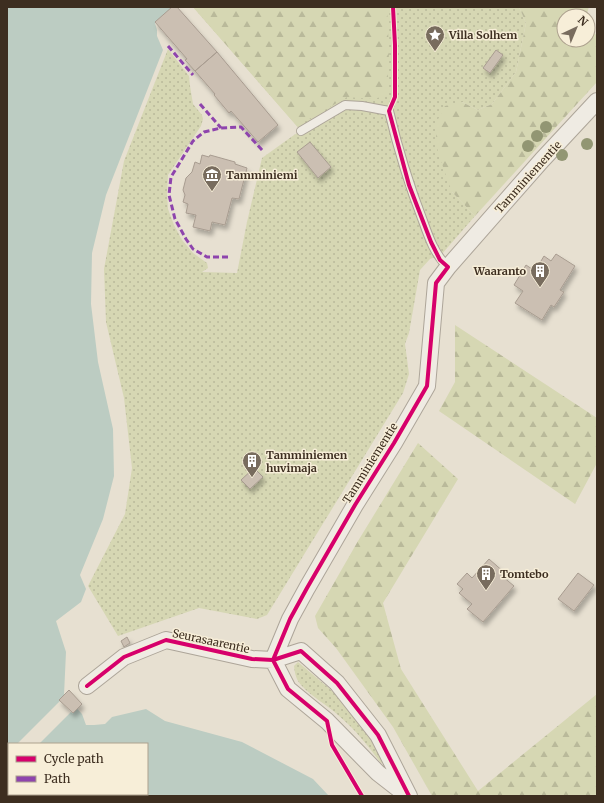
<svg xmlns="http://www.w3.org/2000/svg" width="604" height="803" viewBox="0 0 604 803" font-family="Merriweather,serif">
  <defs>
    <pattern id="grass-dots" width="8" height="8" patternUnits="userSpaceOnUse"><rect width="8" height="8" fill="#d6d7b3"/><path d="M2 2h.1M6 6h.1" fill="none" stroke="#b9b99a" stroke-width="1.8" stroke-linecap="round"/></pattern>
    <pattern id="forest-firs" width="22" height="20" patternUnits="userSpaceOnUse"><rect width="22" height="20" fill="#d6d7b3"/><path d="M5 1l3.5 6h-7zM16 11l3.5 6h-7z" fill="#b9b99a"/></pattern>
    <filter id="shadow"><feDropShadow dx="2.5" dy="4.5" stdDeviation="2" flood-color="#0004"/></filter>
  </defs>
  <rect width="100%" height="100%" fill="#e7e0d1"/>
  <path fill="url(#grass-dots)" d="M193 7H519L526 23 516 72 492 104 478 110 462 102 452 192 475 216 441 255 430 259 420 270 409 333 405 344 409 374 403 393 267 615 257 619 199 608 118 636 88 586 125 514 132 468 124 398 106 322 104 269 124 161 168 49 189 76 190 86 193 104 202 115 203 119 201 126 168 175 167 194 168 209 174 225 182 240 193 253 207 263 208 268 202 272 237 273 247 222 262 158 294 135 301 131Z
    M298 662 331 690 354 713 386 760 381 763C368 746 355 729 338 715 327 705 312 697 302 686 296 680 295 674 294 666Z"/>
  <path fill="url(#forest-firs)" d="M193 7H387L389 52 387 96 372 99 347 97 297 126Z
    M519 7H589L586 16H564V40H588V26L597 36V82L475 216 452 192 438 153 435 125 445 106 462 102 478 110 492 104 516 72 526 23Z
    M455 325 597 418V463L575 504 439 411 455 382Z
    M418 443 458 479 383 603 401 669 478 791 597 694V796H432L393 727 336 648 318 628 315 616 358 541Z"/>
  <path fill="#bcccc2" d="M7 7H173L155 23 157 30V36L163 50 106 195 92 253 91 304 98 362 113 429 114 476 103 519 80 575 86 589 81 602 56 621 66 652 64 695 82 714 86 725H94L105 724 112 717 146 709 165 721 242 742 313 779 329 796H24L22 794H147V744H9V785L7 778Z"/>
  <path fill="#e7e0d1" d="M66 693 78 708 73 713 71 712 39 744H17L60 701 59 700Z"/>
  <path fill="#cbbfb2" stroke="#a89c90" filter="url(#shadow)" d="M172 7H177L217 52 195 71 185 60 187 59 155 22Z
    M496 50 503 55 490 73 483 68Z
    M217 52 278 125 258 142 231 111 229 113 214 95 215 94 195 71Z
    M310 142 331 167 318 178 297 152Z
    M202 155 209 157 210 155 235 162V164L247 168 239 199 232 198 225 225 212 222 210 231 193 227 196 215 186 213 188 204 183 202 185 195 183 190 186 178 192 172 195 162 200 164Z
    M556 254 575 266 560 290 564 292 554 307 551 305 542 320 515 303 523 291 514 285 526 265 535 271 544 256 551 261Z
    M254 468 263 477 250 489 241 480Z
    M489 559 505 573 502 576 514 586 483 622 467 609 472 604 459 593 463 589 457 584 467 573 472 578Z
    M578 573 594 585 574 611 558 599Z
    M127 637 130 643 124 647 121 641Z
    M69 690 82 704 73 713 59 700Z"/>
  <g fill="none" stroke-linecap="round" stroke-linejoin="round">
    <g stroke="#ada599" stroke-width="10">
      <path id="lane" d="M301 131 345 105 362 106 389 111C398 149 409 185 423 221 429 238 435 255 448 267"/>
    </g>
    <g stroke="#ada599" stroke-width="18">
      <path id="street" d="M273 660 290 619 307 588 355 505 394 443 427 386 436 283 448 267 542 160 597 101
        M273 660 288 689 327 721 378 773 405 794
        M87 686 124 657 166 640 252 659 273 660 301 651 337 683 378 735 409 796"/>
    </g>
    <use href="#lane" stroke="#efebe3" stroke-width="8"/>
    <use href="#street" stroke="#efebe3" stroke-width="16"/>
    <path stroke="#8e44ad" stroke-width="3" stroke-dasharray="6 3" stroke-linecap="butt" d="M168 46 193 75
      M200 104 221 128
      M228 257H207L193 249 186 239 175 219 169 195 171 177 193 141 204 132 221 128 241 127 263 151"/>
    <g stroke="#f7eed8" stroke-width="6">
      <path id="cycleway" d="M273 660 290 619 307 588 355 505 394 443 427 386 436 283 448 267 440 260 431 242 409 185 389 111 395 97V45L393 7
        M273 660 288 689 327 721 332 745 362 796
        M87 686 124 657 166 640 252 659 273 660 301 651 337 683 378 735 409 796"/>
    </g>
    <use href="#cycleway" stroke="#d6006c" stroke-width="4"/>
  </g>
  <g fill="#929673">
    <circle cx="546" cy="127" r="6"/>
    <circle cx="537" cy="136" r="6"/>
    <circle cx="587" cy="144" r="6"/>
    <circle cx="528" cy="146" r="6"/>
    <circle cx="562" cy="155" r="6"/>
  </g>
  <defs>
    <g id="sight-pin" transform="scale(1)"><path d="M0 17L-7.5 6A9.5 9.5 0 1 1 7.5 6Z" fill="#786c5e" stroke="#f7eed8"/><path d="M0-6L1.8-2.2L6-1.7L2.9 1.2L3.7 5.4L0 3.3L-3.7 5.4L-2.9 1.2L-6-1.7L-1.8-2.2Z" fill="#fff"/></g>
    <g id="museum-pin" transform="scale(1)"><path d="M0 17L-7.5 6A9.5 9.5 0 1 1 7.5 6Z" fill="#786c5e" stroke="#f7eed8"/><path d="M0-6L6-3V-2H-6V-3ZM-5-1h2V3h-2ZM-1-1h2V3h-2ZM3-1h2V3H3ZM-6 4H6V6H-6Z" fill="#fff"/></g>
    <g id="building-pin" transform="scale(1)"><path d="M0 17L-7.5 6A9.5 9.5 0 1 1 7.5 6Z" fill="#786c5e" stroke="#f7eed8"/><path d="M-4-6H4V6H1V3H-1V6H-4ZM-2.5-4.3h1.7v1.8h-1.7ZM.8-4.3h1.7v1.8H.8ZM-2.5-1h1.7V.8h-1.7ZM.8-1h1.7V.8H.8Z" fill="#fff"/></g>
  </defs>
  <g fill-rule="evenodd">
    <use href="#sight-pin" x="435" y="35"/>
    <use href="#museum-pin" x="212" y="175"/>
    <use href="#building-pin" x="540" y="271"/>
    <use href="#building-pin" x="252" y="461"/>
    <use href="#building-pin" x="486" y="574"/>
  </g>
  <g text-anchor="middle" dominant-baseline="central" stroke-width="3" stroke-linejoin="round" paint-order="stroke">
    <g font-size="11" font-weight="bold" fill="#3d2e20" stroke="#f7eed8" text-anchor="start">
      <text x="449" y="35">Villa Solhem</text>
      <text x="226" y="175">Tamminiemi</text>
      <text x="526" y="271" text-anchor="end">Waaranto</text>
      <text x="266" y="455">Tamminiemen<tspan x="266" dy="13">huvimaja</tspan></text>
      <text x="500" y="574">Tomtebo</text>
    </g>
    <g font-size="11" fill="#3d2e20" stroke="#f7eed8">
      <text transform="translate(528 177) rotate(-48)">Tamminiementie</text>
      <text transform="translate(370 463) rotate(-58)">Tamminiementie</text>
      <text transform="translate(211 641) rotate(12)">Seurasaarentie</text>
    </g>
  </g>
  <rect width="604" height="803" fill="none" stroke="#3d2e20" stroke-width="16"/>
  <rect x="8" y="743" width="140" height="52" fill="#f7eed8" stroke="#ada18e"/>
  <rect x="16" y="756" width="20" height="6" fill="#d6006c" stroke="#ada18e"/>
  <text x="44" y="763" font-size="12" fill="#3d2e20">Cycle path</text>
  <rect x="16" y="776" width="20" height="6" fill="#8e44ad" stroke="#ada18e"/>
  <text x="44" y="783" font-size="12" fill="#3d2e20">Path</text>
  <g transform="translate(576 28) rotate(44)"><circle r="19" fill="#f7eed8" stroke="#ada18e"/>
  <path d="M0-3L7 15L0 10L-7 15Z" fill="#786c5e"/>
  <text y="-6" font-size="11" font-weight="bold" text-anchor="middle" fill="#3d2e20">N</text>
  </g>
</svg>
